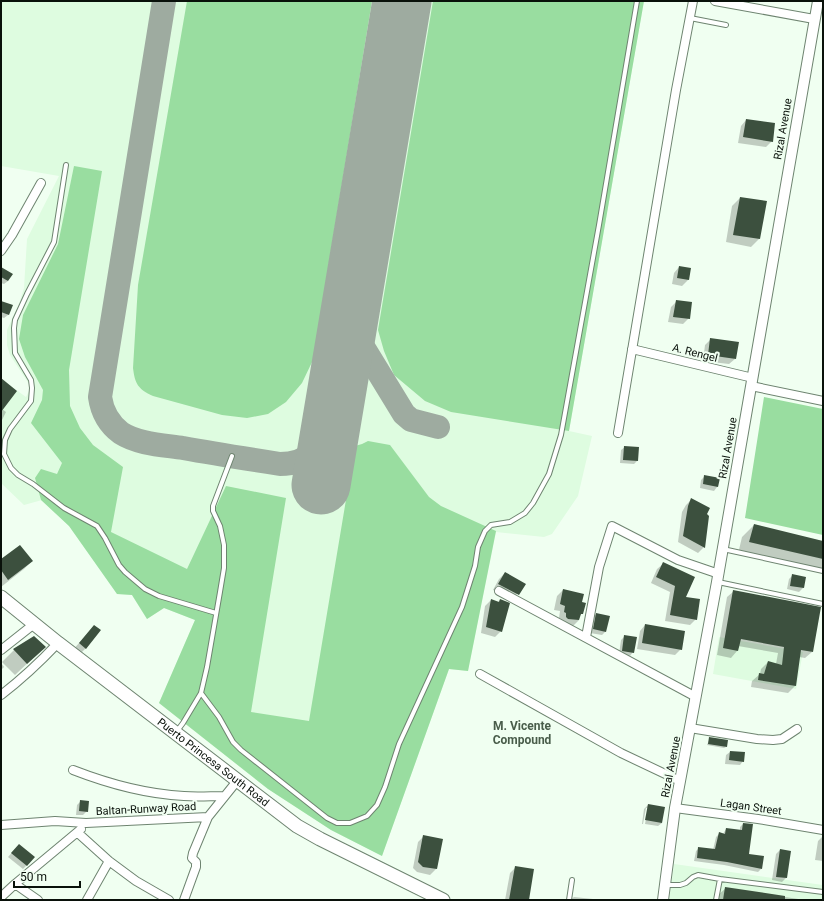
<svg xmlns="http://www.w3.org/2000/svg" width="824" height="901" viewBox="0 0 824 901" font-family="Roboto,sans-serif">
  <rect width="100%" height="100%" fill="#f0fff1"/>
  <path fill="#defce0" d="M1 1H644L569 431 592 436 578 496 552 534 544 537 496 532 468 671 449 669 382 856 331 830 268 789 159 703 195 620 164 608 147 619 132 595 117 594 69 526 42 500 24 505 1 483V379L26 397 30 389 29 384 10 355 7 345V330L19 304 24 288 27 239 59 176 1 166Z
    M719 637 803 652 796 689 713 674Z
    M674 864 823 885V900H669Z"/>
  <path fill="#99dda0" d="M187 1H372L313 360 302 383 286 402 268 414 247 418 222 415 153 396C138 389 135 384 133 368L138 285Z
    M433 1H644L569 431 451 412 425 401 394 375 384 351 378 330Z
    M74 166 102 171 69 370 70 406 80 428 93 445 123 467 111 532 187 569 226 486 286 498 251 712 309 721 355 446 362 444 368 441 390 445 429 497 441 506 496 531 468 671 449 669 382 856 331 830 268 789 159 703 195 620 164 608 147 619 132 595 117 594 69 526 41 500 35 478 41 469 57 474 62 463 31 423 42 400 43 390 25 357 19 339 23 315 58 244Z
    M764 397 823 409V535L745 518Z"/>
  <path fill="#0003" d="M746 120 772 141 766 147 738 143 741 126Z
    M740 198 765 202 759 239 751 247 726 242 732 206Z
    M679 267 690 269 688 280 682 286 672 284 674 273Z
    M1 269 8 281 4 284 1 283Z
    M677 301 689 318 683 324 668 322 671 307Z
    M1 302 8 315 4 318 1 317Z
    M711 339 735 359 729 364 703 361 705 345Z
    M1 380 2 409 6 412 1 422Z
    M625 447 637 461 634 464 620 463 621 450Z
    M705 476 719 479 717 487 714 491 700 488 701 480Z
    M692 499 705 515 704 547 698 553 678 542 682 512 686 505Z
    M754 525 823 542V573L738 554 742 537Z
    M1 561H32L24 569 1 587Z
    M663 564 685 598 696 619 690 625 665 621 670 592 651 583 657 569Z
    M505 573 525 584 512 600 493 590 499 579Z
    M793 575 805 578 803 588 799 592 787 589 789 579Z
    M563 590 581 603 582 613 579 616V620L573 626 562 624 560 623 561 619 559 618 560 611 554 610 557 596Z
    M734 591 812 652 805 658 799 657 795 686 788 693 751 687 752 681 760 674 761 669 768 662 776 664 778 653 738 646 737 651 731 658 717 655 727 597Z
    M491 600 498 602 500 600 501 631 495 637 481 633 485 606Z
    M596 614 605 632 602 635 590 633 593 618Z
    M645 625 681 649 675 655 637 649 640 631Z
    M94 626 86 648 78 656 72 651Z
    M625 636 633 652 630 656 619 654 621 640Z
    M34 637 32 659 15 675 2 662 14 650Z
    M1 663 4 667 1 670Z
    M710 738 726 747 724 748 707 745Z
    M730 752 743 761 740 765 725 764 726 755Z
    M81 801 87 811 83 815H76L77 805Z
    M648 805 662 823 658 826 645 824 648 808H646L643 824H642L644 809Z
    M743 824 747 854 761 869 758 872 724 865 694 861 696 851 699 848 713 850 716 837 719 834H723L726 829 740 831V827Z
    M424 836 442 840 436 869 430 875 417 872 413 868 418 842Z
    M823 836V861L815 860 818 841Z
    M15 849 27 865 23 869 8 857Z
    M780 850 786 878 782 882 772 880 776 854Z
    M516 867 528 900H505L510 873Z
    M726 888 805 900H718V895Z
    M574 897 593 899V900H570Z"/>
  <g fill="none" stroke-linecap="round" stroke-linejoin="round">
    <path stroke="#9eaba0" stroke-width="24" d="M164 1 100 397C102 411 109 424 121 433 138 444 163 445 183 448 216 454 248 459 280 464 311 464 320 447 332 422
      M350 313 355 331 360 342 404 414 411 420 438 427"/>
    <path stroke="#9eaba0" stroke-width="59" d="M321 485 402 1"/>
  </g>
  <path fill="#3c503e" d="M746 119 775 123 773 142 743 137Z
    M740 197 767 201 760 239 733 235Z
    M679 266 691 268 689 280 677 278Z
    M1 267 13 274 8 281 1 277Z
    M676 300 692 302 690 319 673 317Z
    M1 301 13 305 9 315 1 312Z
    M710 338 739 342 736 359 708 355Z
    M1 378 17 391 1 412Z
    M624 446 639 447 638 461 623 460Z
    M704 475 720 478 718 487 703 484Z
    M691 498 710 508 707 514 709 516 705 548 683 536 688 506Z
    M754 524 823 541V559L749 542Z
    M20 545 33 561 8 580 1 570V559Z
    M663 562 695 577 686 597 700 599 697 620 670 615 675 586 656 577Z
    M505 572 526 584 519 595 498 584Z
    M792 574 806 577 804 588 790 586Z
    M563 589 584 594 582 602 586 603 583 614H581L579 620 568 619 566 617V613L564 612 565 606 560 604Z
    M733 590 821 607 813 652 801 650 796 686 758 680 759 673 764 674 768 661 782 665 784 647 741 639 738 651 723 648Z
    M491 599 499 602 500 599 510 603 502 632 486 627Z
    M596 613 610 616 606 632 593 629Z
    M645 624 685 631 682 650 642 643Z
    M94 625 101 630 86 649 79 643Z
    M624 635 637 637 634 653 622 651Z
    M34 636 46 647 27 664 13 649Z
    M709 737 728 740 727 747 708 744Z
    M730 751 745 752 744 762 729 760Z
    M80 800 89 801 88 812 79 811Z
    M648 804 665 807 662 823 645 820Z
    M743 823 753 824 749 854 764 856 762 869 727 862 697 858 698 847 715 849 719 832 725 834 726 828 742 830Z
    M423 835 443 839 437 869 423 867 418 862Z
    M19 844 35 857 27 866 11 853Z
    M780 849 791 851 787 878 776 877Z
    M515 866 534 869 529 900H509Z
    M725 887 785 896V900H723Z"/>
  <g fill="none" stroke-linecap="round" stroke-linejoin="round">
    <g stroke="#6e8470" stroke-width="6">
      <path id="service" d="M690 18 726 25
        M66 165 54 242 27 294 15 320 14 328 15 353 31 380 32 388 31 401 10 429 5 440 4 454 11 468 18 475 33 484 64 508 97 526 105 538 119 565 125 572 145 589 159 596 216 613
        M723 549 823 571
        M718 582 823 604
        M201 693 219 717 233 742 241 750 327 818 337 823H350L367 816 377 805 385 787 399 744 462 607 475 566 478 547 485 531 491 525 510 522 525 513 533 503 549 474 561 435 599 225 637 1
        M177 731 183 723 201 693 207 667 220 592 224 568V545L220 526 213 511V506L232 456
        M666 885H680L686 883 693 877 698 875 720 879 823 892
        M569 900 572 880
        M716 900 720 879"/>
    </g>
    <g stroke="#6e8470" stroke-width="10">
      <path id="minor" d="M715 1 814 19
        M1 251 12 235 41 183
        M632 349 753 378
        M751 386 823 401
        M618 433 676 90 693 1
        M499 591 696 697
        M586 637 599 567 612 526 678 560 719 574
        M1 650 34 624
        M480 674 621 753 680 781
        M1 695C22 679 40 662 58 643
        M690 728 757 739 773 740 782 739 797 729
        M73 770C109 784 146 794 184 796 197 797 211 796 224 796
        M675 808 758 819 823 830
        M1 825 55 821 86 823 208 817 237 781
        M78 833 109 861 136 881 169 900
        M15 884 38 900
        M1 897 15 884 81 829
        M87 900 109 861
        M184 900 196 867V862L192 858 193 853 208 817"/>
    </g>
    <g stroke="#6e8470" stroke-width="12">
      <path id="tertiary" d="M663 900 675 808 717 582 818 1"/>
    </g>
    <g stroke="#6e8470" stroke-width="15">
      <g id="primary">
        <path id="s1" d="M1 597 58 643 297 826 320 839 443 900"/>
      </g>
    </g>
    <use href="#service" stroke="#fff" stroke-width="4"/>
    <use href="#minor" stroke="#fff" stroke-width="8"/>
    <use href="#tertiary" stroke="#fff" stroke-width="10"/>
    <use href="#primary" stroke="#fff" stroke-width="13"/>
  </g>
  <g text-anchor="middle" dominant-baseline="central" stroke-width="4" stroke-linejoin="round" paint-order="stroke">
    <g font-size="11" fill="#09110a" stroke="#f0fff1">
      <text transform="translate(783 129) rotate(-80)">Rizal Avenue</text>
      <text transform="translate(695 353) rotate(14)">A. Rengel</text>
      <text transform="translate(728 448) rotate(-80)">Rizal Avenue</text>
      <text stroke="none"><textPath href="#s1" startOffset="269">Puerto Princesa South Road</textPath></text>
      <text transform="translate(671 767) rotate(-79)">Rizal Avenue</text>
      <text transform="translate(751 807) rotate(8)">Lagan Street</text>
      <text transform="translate(146 809) rotate(-3)">Baltan-Runway Road</text>
    </g>
    <g font-size="12" font-weight="bold" fill="#495d4a" stroke="#f0fff1">
      <text x="522" y="726">M. Vicente<tspan x="522" dy="14">Compound</tspan></text>
    </g>
  </g>
  <rect width="824" height="901" fill="none" stroke="#09110a" stroke-width="4"/>
  <path d="M14 881v6h66v-6" fill="none" stroke="#09110a" stroke-width="2"/>
  <text x="20" y="881" font-size="12" fill="#09110a" stroke="#f0fff1" stroke-width="3" paint-order="stroke">50 m</text>
</svg>
